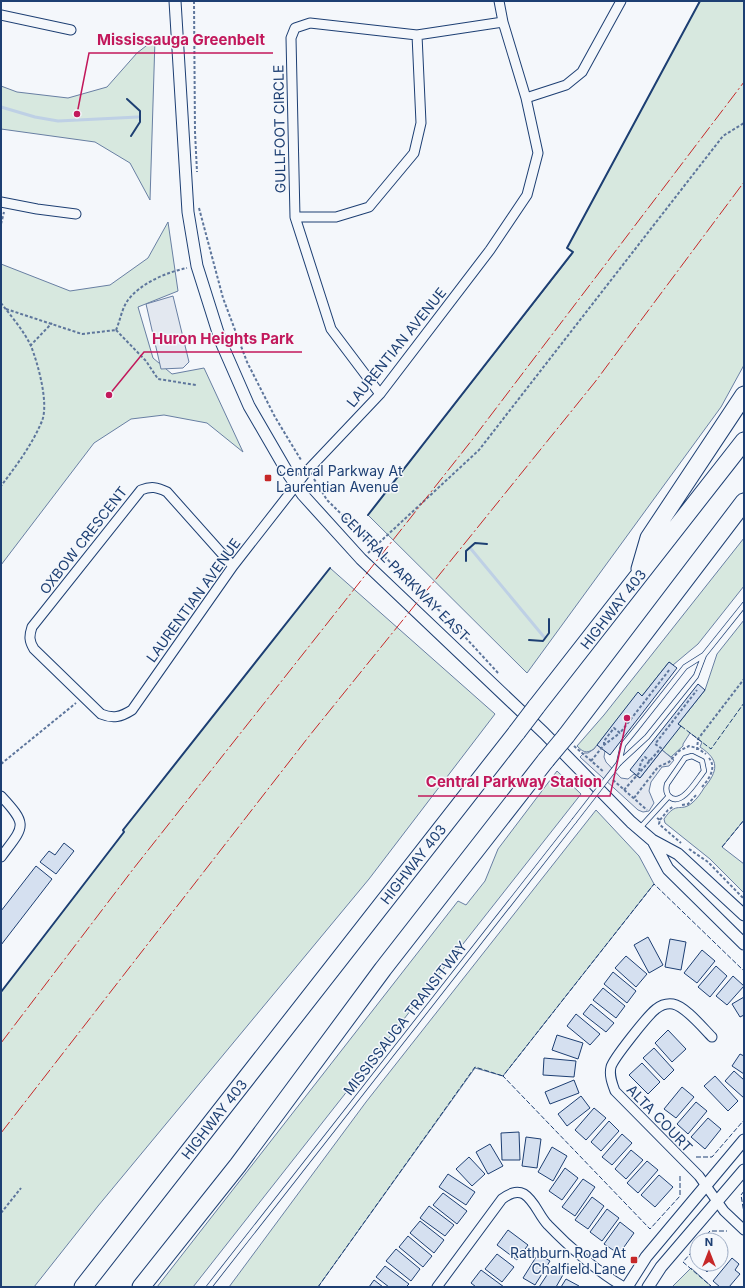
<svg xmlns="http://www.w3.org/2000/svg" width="745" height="1288" viewBox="0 0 745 1288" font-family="Inter,sans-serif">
  <rect width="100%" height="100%" fill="#f4f7fb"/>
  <path fill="#d7e8df" stroke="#687fa3" d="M700 1H744V365L721 407 527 673 368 515 573 253 567 248Z
    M155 39 150 200 130 163 95 142 1 129V86L17 92 68 98 107 87 137 53Z
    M168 222 178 291 138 307 153 358 172 374 204 368 243 452 207 423 164 415 131 419 94 443 1 565V264L70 291 110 285 148 258Z
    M744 538V586L698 644 673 665 669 662 642 696 638 693 594 749C586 754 583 752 577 746L604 715Z
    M330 568 495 714 369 879 98 1206 34 1287H1V992L124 832 123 830Z
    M744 620V820L722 847 744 864V893L710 859 665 823 664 819C677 800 680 813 692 803 697 799 701 793 704 788 718 771 720 760 700 747L702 742 690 733 683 744V746L671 757 662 750 680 726 678 724 705 690 717 654Z
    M557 771 581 794 193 1287H157L458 901 466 905 485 881 498 849Z
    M596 810 639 856 654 884 503 1076 475 1068 318 1287H229L366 1102Z
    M691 1268 712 1287H672Z"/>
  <path fill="#e3e8f0" stroke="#687fa3" d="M173 296 189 362 183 368 161 369 146 304Z
    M597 745 605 751 604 757 606 762 621 778 628 779 634 774 640 778 662 750 674 760 669 766 662 767 651 782 649 791 654 803 649 811 643 812 638 810 580 757 584 753H588L594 749Z"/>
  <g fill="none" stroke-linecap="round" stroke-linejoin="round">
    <path stroke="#bed0e5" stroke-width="3" d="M1 107 35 117 58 121 138 117
      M471 549 544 637"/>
  </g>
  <path fill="#d5e0f0" stroke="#1d3f73" d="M669 662 677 668 610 755 597 745 638 692 642 696Z
    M698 684 705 690 678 724 681 726 640 778 630 770Z
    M64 843 74 851 56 874 40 862 49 851 55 855Z
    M36 866 52 879 1 945V911Z
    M648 937 663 965 649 973 634 945Z
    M670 939 686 942 681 970 665 967Z
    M702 950 715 961 697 983 684 973Z
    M626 956 647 974 636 987 615 968Z
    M716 966 727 976 710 997 698 987Z
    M613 972 636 991 627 1003 604 984Z
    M733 976 744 986 727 1005 716 996Z
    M603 988 625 1006 616 1018 593 1000Z
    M744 997V1015L740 1017 732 1004Z
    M591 1004 614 1023 606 1032 583 1014Z
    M576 1014 600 1034 590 1045 567 1026Z
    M668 1030 686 1049 672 1062 655 1043Z
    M557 1035 583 1043 578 1059 552 1050Z
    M654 1048 674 1070 664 1080 643 1058Z
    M740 1054 744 1056V1074L732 1066Z
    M544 1058 576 1061 574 1077 543 1075Z
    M642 1063 660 1082 648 1094 629 1075Z
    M734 1071 744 1080V1098L725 1081Z
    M715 1076 738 1101 728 1111 704 1086Z
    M574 1080 579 1093 550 1104 545 1092Z
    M682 1087 694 1097 676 1118 664 1109Z
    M581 1096 590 1108 567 1126 558 1114Z
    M696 1102 707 1111 688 1134 677 1124Z
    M594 1108 606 1118 586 1140 575 1130Z
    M708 1118 721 1129 705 1149 691 1137Z
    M609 1121 619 1131 601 1151 591 1142Z
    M519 1132 520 1160H502L501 1133Z
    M622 1134 632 1143 612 1165 602 1157Z
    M526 1137 541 1139 537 1168 522 1166Z
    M490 1144 503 1166 488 1174 476 1152Z
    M552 1147 567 1156 553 1181 538 1172Z
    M631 1150 643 1160 626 1179 615 1169Z
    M469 1157 485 1174 472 1186 456 1169Z
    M647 1161 658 1170 638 1193 627 1183Z
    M565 1168 578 1178 562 1200 549 1191Z
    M448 1174 475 1192 466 1205 439 1187Z
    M659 1175 673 1187 655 1207 641 1195Z
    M583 1179 595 1187 575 1216 562 1207Z
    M443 1193 467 1211 457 1224 433 1205Z
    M592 1197 604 1206 588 1229 575 1220Z
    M429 1206 454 1225 445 1236 420 1218Z
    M607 1209 619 1218 602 1241 590 1232Z
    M420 1221 444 1240 434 1253 410 1233Z
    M620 1222 634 1233 619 1254 604 1244Z
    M508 1230 528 1245 517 1260 497 1245Z
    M408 1236 432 1256 423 1267 399 1247Z
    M721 1245 728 1251 721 1258Z
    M396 1249 420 1269 411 1281 386 1261Z
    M497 1254 514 1267 502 1282 485 1269Z
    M538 1254 550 1261 535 1285 523 1278Z
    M732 1258 739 1264 735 1270 740 1274 729 1287H720L713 1281Z
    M699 1264H715L707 1272Z
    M385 1266 409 1284 406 1287H389L376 1277Z
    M553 1266 564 1273 556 1287H539Z
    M481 1270 504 1287H476L471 1283Z
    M566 1279 579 1286 578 1287H561Z
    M374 1280 383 1287H369Z"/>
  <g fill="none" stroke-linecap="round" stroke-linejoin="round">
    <g stroke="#1d3f73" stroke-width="6">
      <path id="service" d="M692 756 702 761 704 771C698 778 681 809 669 796 666 793 666 788 667 784L685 758Z
        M619 763 647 737 696 676 704 655 744 605
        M619 763 623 745 636 729 685 667 704 655
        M639 829 669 796
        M209 1287 574 821"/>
    </g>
    <g stroke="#1d3f73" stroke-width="11">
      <path id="minor" d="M1 15 71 30
        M526 98 566 85 582 72 621 1
        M1 202 37 209 76 214
        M295 217H336L369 207 414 153 421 123 417 35
        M380 394 331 329 295 217 291 38 295 28 310 23 417 35 503 22
        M233 566 167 492C157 487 151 486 141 490L32 627C29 636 29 641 34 649L101 714C113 719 121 717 132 710L233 566 308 470 380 394 490 250 527 195 538 153 526 98 503 22 499 1
        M1 796C29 826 24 826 1 857
        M712 1037C703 1028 685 1006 673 1004 666 1003 661 1005 656 1009 648 1015 613 1059 611 1067 609 1075 612 1083 615 1091L699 1176 724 1211 744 1230
        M437 1287 502 1199C509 1194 516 1190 524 1194 535 1201 539 1216 548 1225 568 1246 599 1273 624 1287"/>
    </g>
    <g stroke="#1d3f73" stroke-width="13">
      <path id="tertiary" d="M175 1 188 212 197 266 221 342 249 406 289 475 303 495 361 559 544 733 631 822 652 840 678 854 744 915
        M653 841 668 869 744 944
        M627 1287 646 1257 744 1140
        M648 1287 661 1267 744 1170"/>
    </g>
    <g stroke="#1d3f73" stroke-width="19">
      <path id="motorway" d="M640 569 649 538 744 395
        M536 707 744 441
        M566 736 744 502
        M83 1287 517 732
        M141 1287 238 1165 383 969 546 760"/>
    </g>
    <path stroke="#5e769c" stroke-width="2" stroke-dasharray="3 2" stroke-linecap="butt" d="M194 1 195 132 197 172
      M199 208 223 298 247 362 275 417 301 460
      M1 224 4 212
      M1 303C11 316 24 331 31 346 38 364 49 403 42 421 32 445 16 466 1 486
      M6 309 82 334 116 330
      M116 330C120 321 122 308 128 300 141 283 167 272 187 268
      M116 330 146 361 158 379 196 385
      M30 346 52 323
      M314 479 327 500 453 624 499 674
      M368 553 479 450 723 136 744 123
      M604 745V741L614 728 620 733 670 669
      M574 746 604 772
      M697 750 698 739 744 679
      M591 761 604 745 620 733
      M1 764 76 703
      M639 771 641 762 645 757 650 761
      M613 780 647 810
      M702 787C709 779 717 768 709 758
      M624 790 661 748 655 744 697 690
      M634 798 658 767 669 762 679 751 689 746 697 748 706 754
      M682 805 688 804 697 794
      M657 818 660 820 659 824 681 843
      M660 820 668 810 674 806
      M689 849 708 862 744 899
      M1 1213 21 1188"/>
    <use href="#service" stroke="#f4f7fb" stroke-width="4.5"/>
    <use href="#minor" stroke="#f4f7fb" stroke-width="9"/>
    <use href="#tertiary" stroke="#f4f7fb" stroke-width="11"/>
    <use href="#motorway" stroke="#f4f7fb" stroke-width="17"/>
    <g stroke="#1d3f73" stroke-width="6" stroke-linecap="butt">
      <path id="service-bridge" d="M574 821 619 763"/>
    </g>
    <g stroke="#1d3f73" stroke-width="19" stroke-linecap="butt">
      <path id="motorway-bridge" d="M517 732 536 707
        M546 760 566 736"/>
    </g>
    <use href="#service-bridge" stroke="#f4f7fb" stroke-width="4.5"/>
    <use href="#motorway-bridge" stroke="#f4f7fb" stroke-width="17"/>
    <path stroke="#1d3f73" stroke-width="1" stroke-dasharray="5 2" stroke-linecap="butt" d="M681 726 711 749 744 703
      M722 847 744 820
      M696 1157H712L744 1120
      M680 1176V1196L650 1229 503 1076 654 884 744 971
      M744 1191 741 1195 744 1213
      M702 1240 710 1231H727
      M697 1246 683 1262 712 1287
      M318 1287 475 1067 503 1076"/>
    <path stroke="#1d3f73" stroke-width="2" d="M127 99 140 111V122L131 136
      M368 515 573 252 567 248 700 1
      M466 561V551L475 543 487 544
      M529 640 543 641 549 633V619
      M1 992 124 832 123 830 330 568"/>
    <path stroke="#c62828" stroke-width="1" stroke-dasharray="14 3 2 3" stroke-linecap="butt" d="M1 1043 134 868 472 440 744 82
      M1 1133 310 735 595 382 744 182"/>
  </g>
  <g fill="#c62828" stroke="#f4f7fb" stroke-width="1.5">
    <rect x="264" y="474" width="8" height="8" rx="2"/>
    <rect x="630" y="1256" width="8" height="8" rx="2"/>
  </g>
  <g text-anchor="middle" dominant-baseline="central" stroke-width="3" stroke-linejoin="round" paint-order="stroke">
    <g font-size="14" fill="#1d3f73" stroke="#f4f7fb">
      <text transform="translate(279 129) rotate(-91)">GULLFOOT CIRCLE</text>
      <text transform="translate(396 347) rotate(-51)">LAURENTIAN AVENUE</text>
      <text transform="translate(83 540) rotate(-52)">OXBOW CRESCENT</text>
      <text transform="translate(405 576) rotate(45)">CENTRAL PARKWAY EAST</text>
      <text transform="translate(193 600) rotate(-54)">LAURENTIAN AVENUE</text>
      <text transform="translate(613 609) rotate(-52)">HIGHWAY 403</text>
      <text transform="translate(413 864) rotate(-52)">HIGHWAY 403</text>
      <text transform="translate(405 1018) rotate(-52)">MISSISSAUGA TRANSITWAY</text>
      <text transform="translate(660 1118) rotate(46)">ALTA COURT</text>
      <text transform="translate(214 1119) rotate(-52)">HIGHWAY 403</text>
    </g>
    <g font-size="14" fill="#1d3f73" stroke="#f4f7fb" text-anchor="start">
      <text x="276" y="470">Central Parkway At<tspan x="276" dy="16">Laurentian Avenue</tspan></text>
      <text x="626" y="1252" text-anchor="end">Rathburn Road At<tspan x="626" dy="16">Chalfield Lane</tspan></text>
    </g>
  </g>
  <path fill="none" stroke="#c2185b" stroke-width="1.5" d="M77 114L89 53H273M109 395L144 352H302M627 718L610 796H418"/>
  <g fill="#c2185b" stroke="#f4f7fb" stroke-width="1.5">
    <circle cx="77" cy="114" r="4"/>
    <circle cx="109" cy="395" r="4"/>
    <circle cx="627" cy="718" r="4"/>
  </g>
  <g font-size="15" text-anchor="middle" font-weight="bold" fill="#c2185b" stroke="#f4f7fb" stroke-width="3" stroke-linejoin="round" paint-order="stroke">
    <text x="181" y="45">Mississauga Greenbelt</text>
    <text x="223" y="344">Huron Heights Park</text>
    <text x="514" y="787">Central Parkway Station</text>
  </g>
  <rect width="745" height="1288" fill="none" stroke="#1d3f73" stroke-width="4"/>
  <g transform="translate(709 1252)"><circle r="19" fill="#f4f7fb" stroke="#9eadc5"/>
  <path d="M0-3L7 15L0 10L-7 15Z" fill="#c62828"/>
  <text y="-6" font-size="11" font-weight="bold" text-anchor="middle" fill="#1d3f73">N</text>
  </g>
</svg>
